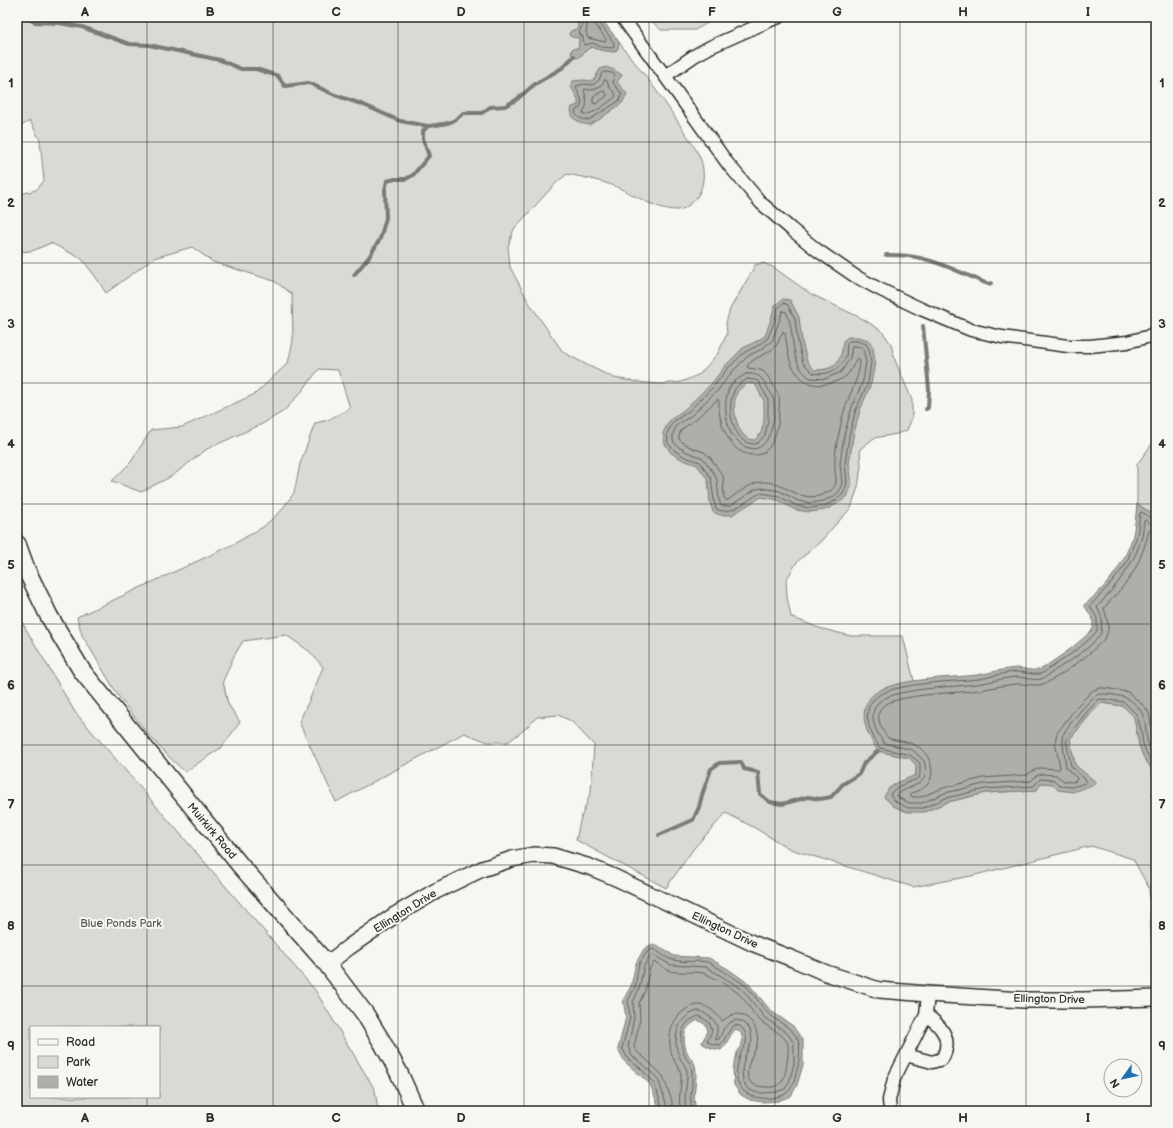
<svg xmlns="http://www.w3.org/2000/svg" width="1173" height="1128" viewBox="0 0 1173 1128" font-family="'Balsamiq Sans',sans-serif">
  <rect width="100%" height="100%" fill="#f6f6f2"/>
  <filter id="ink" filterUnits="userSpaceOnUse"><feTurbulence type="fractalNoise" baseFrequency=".025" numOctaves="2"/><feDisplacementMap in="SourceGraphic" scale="8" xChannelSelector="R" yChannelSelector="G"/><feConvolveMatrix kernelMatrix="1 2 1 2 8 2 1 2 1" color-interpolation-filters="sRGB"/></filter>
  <g filter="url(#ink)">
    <path fill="#d9d9d5" stroke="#828280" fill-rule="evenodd" d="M17 17H577L578 26 577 29 571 31 579 38V45L578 48 572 49 578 58 588 49 592 47 600 50 615 52 618 48 619 42C628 55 638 66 647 78 659 94 671 111 682 128 688 137 697 150 701 160 705 172 704 187 697 197 692 203 685 210 677 210 655 210 632 193 612 185 598 180 582 177 567 174L556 183 514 229 508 246 510 267 528 301 551 335 563 352 587 365 614 378 637 382 661 384 681 382 700 374 718 353 727 334 726 323 730 309 751 273 755 265 763 263 773 267 811 294 863 319 882 331 891 344 895 360 912 400V418L907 430 897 434 874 438 860 449 861 466 858 487 851 508 837 523 821 541 797 562 786 580 787 597 791 617 819 628 851 636H903L914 681 899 684 882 689 878 751 909 758 916 765V775L897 783 924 812 948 802 986 793 1037 790 1041 783 1096 784 1075 765 1070 739 1089 716 1101 703 1123 706 1134 717 1139 745 1143 756 1151 768 1154 782 1152 793 1153 801 1156 802V977H1153L1149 888 1133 859 1091 846 971 876 913 887 790 849 753 827 726 813 694 848 666 888 576 840 580 821 591 791 594 745 571 721 558 715 537 717 524 730 508 742H488L464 733 336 802 299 722 312 694 323 667 309 651 286 635 243 641 234 656 223 681 228 704 240 722 222 747 185 772 167 755 147 733 119 697 82 635 77 617 232 545 263 527 280 512 294 493 300 464 315 423 328 420 350 408 338 370 319 369 303 390 284 411 262 424 207 449 172 476 141 492 112 481 131 462 151 430 182 427 255 394 288 363 293 341 292 294 274 281 213 262 192 247 154 258 106 293 95 276 82 259 51 243 32 251 17 252V198L21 194 36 190 44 181 40 140 30 121 17 128Z
      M647 17H718L695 30H661Z
      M1156 439V516L1137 504V464Z
      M17 614 75 712 315 990 375 1090 378 1111H17ZM31 1027H159V1097H31Z"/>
    <path fill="#aeaeab" stroke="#7a7a78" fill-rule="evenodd" d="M577 17H600L619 42 618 48 615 52 600 50 592 47 588 49 578 58 571 54 572 49 578 48 579 45V38L572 37 569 35V33L571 31 577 29 578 26Z
      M606 67 614 70 622 75 617 82 627 94 622 103 600 119 589 125 581 123 573 118 571 111 572 107 578 105V99L571 87 573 81 584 80 592 81 595 78 600 69Z
      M783 299 790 300 799 317 802 342 807 361 814 370C837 370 841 362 843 341L848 337H858L869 340 873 347 875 362 871 384 860 410 853 437 849 464 852 484 847 497 837 504 825 510 810 512 795 510 778 500 761 497 732 515H720L713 512 710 502 708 480 697 465 683 460 671 453 665 444 663 433 669 421 686 408 712 383 725 366 743 348 755 342 765 336 771 319 775 305ZM748 383 755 384 764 401V421L761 433 755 440C752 440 748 439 746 437 735 429 731 402 738 391 740 388 745 385 748 383Z
      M1137 504 1156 516V802H1153L1152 793 1154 782 1151 768 1143 756 1139 745 1134 717 1123 706 1101 703 1089 716 1070 739 1075 765 1097 783 1073 792 1058 790 1053 784 1041 783 1037 790 986 793 948 802 924 812H907L893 806 884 797 889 788 897 783 916 775V765L909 758 878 751C868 735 857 716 870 698 884 678 953 678 977 675 990 673 1003 669 1016 668 1023 668 1030 671 1037 670 1042 670 1047 665 1050 663 1066 653 1080 642 1093 629V619L1084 605C1106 588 1126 562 1133 535 1135 525 1136 514 1137 504Z
      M652 944 662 948 674 956 709 958 728 969 748 983 771 1011 793 1026 803 1041V1065L797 1085 791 1096 778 1101 763 1102 750 1100 741 1095 734 1085 733 1069 737 1053 743 1041 741 1033 736 1029C729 1035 728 1043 721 1050L711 1048 703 1044 702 1042 708 1031 706 1025 698 1020C693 1023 687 1026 685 1033 683 1039 685 1049 688 1054 690 1058 694 1061 695 1065 699 1080 690 1096 697 1111H657L658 1105 650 1084 625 1062 618 1049 626 1017 623 1000 631 986 636 963 644 949Z"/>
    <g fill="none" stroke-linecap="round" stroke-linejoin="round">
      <path stroke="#5f5f5e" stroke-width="1" d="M581 17 582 26 579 33 583 37 584 45 593 43 601 47 613 48 614 46V43L598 21 597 17
        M586 17 587 26 586 32 588 38 605 42 606 39 594 23 592 17
        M605 72 612 73 615 75 613 83 622 94 619 101 589 120C583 120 577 118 575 112L576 110 580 108C585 98 577 95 576 86L584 84 593 85 599 80 602 73Z
        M605 80 607 81 609 87 616 94 615 97C609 102 592 116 584 114L583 112C589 104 586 98 584 90L585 89C594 92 600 88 605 80Z
        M604 91 607 94V96L596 104 593 103V97Z
        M784 303 788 305 795 319 798 343 803 363 813 373C827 376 841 370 846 356 847 352 846 347 847 343L849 341H857L866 344 869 349 871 362 868 383 856 409 849 436 845 464 847 483 843 494 835 501 824 506 810 508 797 506 779 496 761 493C747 499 732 517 716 509L714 501 711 478 700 462 685 457 674 450 668 443 667 434 672 423 689 411 714 386 728 368 745 352 757 346 768 338 775 320 778 308Z
        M783 311 786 312C797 334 787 361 810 378L825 379 841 372 850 358 852 346H856L863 348 866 362 863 381 852 407 844 435 840 464 842 483 839 492 833 497 823 501 810 503 798 501 780 491 762 488 756 489 730 506H721L719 500 717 480 715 475 703 458 687 452 677 446 673 441V434L676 426 692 415 718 390 732 372 748 356 760 350 772 341Z
        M783 332 785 333C787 344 788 361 794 369 805 386 819 388 837 381 841 379 844 378 847 375 851 371 854 364 856 359L858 358 860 360C860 375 852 389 847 403 843 412 841 423 839 433 836 445 834 460 835 472 836 477 837 483 834 487 832 491 828 492 824 494 799 505 785 480 760 482 751 483 736 494 728 500H726L724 498 723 476 709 456 704 452 690 447 682 442 679 439V436L681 430 696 419 718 399 719 401C718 416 723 432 732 444 737 450 741 452 747 454 773 462 779 427 779 409 779 405 780 401 779 397 777 391 768 375 763 371 758 369 753 369 748 368L747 366C754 357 767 355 776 346 779 342 780 336 783 332Z
        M746 374C758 373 762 377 767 387 769 391 772 394 773 398 777 412 771 455 749 448 745 447 742 446 739 442 736 439 733 436 731 433 725 420 723 397 731 385 734 381 741 377 746 374Z
        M747 379 755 380 758 381 768 399V421L765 435 758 443 755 444C751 444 746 443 743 440 730 428 727 404 735 389 737 385 743 382 747 379Z
        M1156 519H1153L1142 512 1140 513 1137 536 1126 564 1113 581 1090 606 1097 618V631C1084 646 1068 656 1052 667 1048 669 1043 674 1039 674 1032 675 1024 672 1017 672 1005 672 991 677 979 679 955 682 888 682 873 700 861 715 871 734 880 748L910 755 920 763V775L919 778C909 783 895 785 890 795L896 802 908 808H923L946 798 985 789 1034 786 1040 779 1054 780 1060 786 1072 787 1086 783V780L1071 766 1066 739 1086 713 1098 700 1101 699 1124 702 1137 715 1141 730 1143 744 1147 754 1154 767 1156 773
        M1156 524H1151L1146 520 1144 521C1143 526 1143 532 1142 537 1134 565 1116 586 1097 607L1102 618 1101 633C1090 650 1070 660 1054 671 1050 674 1045 678 1041 679 1033 681 1024 677 1016 677 1003 678 990 682 977 684 956 687 889 688 877 704 868 717 876 732 884 743L913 750 924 761C932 788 910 783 897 795L899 798 909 803H922L945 793 984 784 1031 781 1036 776 1041 774 1056 775 1064 781 1072 782 1076 781 1077 778 1069 771 1066 767 1062 737C1065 729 1089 699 1097 695 1101 692 1122 696 1127 698 1132 701 1140 708 1142 713 1147 722 1145 734 1148 743 1149 749 1153 754 1156 760
        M1156 530 1149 531C1146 543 1141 557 1135 569 1128 583 1115 595 1104 608 1106 616 1110 625 1107 634 1103 646 1055 681 1043 684 1035 687 1025 683 1016 684 1004 685 992 688 980 690 960 693 893 694 882 707 874 716 882 730 888 738 896 741 907 741 915 745 929 751 937 772 928 784 924 789 917 791 911 793V796L913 797H921L943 788 983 778 1027 775 1034 770 1040 768 1059 769 1060 767 1055 742 1057 733 1078 705 1092 691 1099 688H1104L1128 692 1145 707 1149 713 1154 741 1156 748
        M661 1111V1104L654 1082 640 1068 628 1059 622 1048 630 1018 628 1001 635 987 639 964 647 952 653 949C660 952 666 959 674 960 684 963 697 960 707 962 713 964 741 982 746 986 755 994 760 1006 769 1014 779 1023 792 1027 798 1040 801 1046 799 1063 797 1070 794 1083 792 1094 777 1097 756 1102 733 1093 737 1068 738 1063 739 1058 741 1053 742 1050 745 1046 746 1043 748 1035 743 1025 735 1025 726 1032 727 1038 720 1045L712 1044 707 1041 712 1031 709 1022 699 1016C681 1021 678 1039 684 1054 685 1058 689 1061 691 1065 692 1068 692 1074 692 1077 693 1089 688 1100 693 1111
        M666 1111V1103L658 1079 643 1064 632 1056 628 1047 634 1018 633 1002 639 989 644 966 650 956 653 955 671 965 706 967 723 977 742 989 765 1018 787 1033 794 1043V1064L789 1082 785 1089 776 1092 763 1093 754 1092 747 1088 743 1082 742 1069 745 1056 752 1041 750 1029 743 1022 737 1020 731 1022 724 1028 719 1039 716 1040 715 1038C720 1028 716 1020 707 1015 704 1013 702 1011 698 1011 695 1011 693 1013 690 1014 679 1021 676 1031 676 1043 676 1048 678 1054 680 1058 682 1063 686 1065 687 1071 688 1084 682 1098 687 1111
        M672 1111V1101L663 1076 647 1060 637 1052 634 1047 640 1019 639 1003 645 991 650 968 654 962C660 964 664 969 670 971 681 974 697 970 706 974 717 979 729 986 738 993 748 1002 753 1016 763 1023 771 1029 786 1035 788 1045 789 1051 787 1063 786 1069 784 1078 783 1086 772 1087 750 1088 742 1080 751 1058 753 1053 756 1049 757 1044 760 1031 750 1013 735 1014 729 1015 726 1019 722 1021 716 1012 705 1002 693 1006 670 1014 665 1040 674 1060 676 1066 680 1068 681 1074 682 1086 677 1099 681 1111"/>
      <path stroke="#7a7a78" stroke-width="4" d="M25 17 35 22 59 23 82 27 129 44 149 45 220 60 241 69H256L278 76 285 86 309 83 335 95 364 105 400 121 428 126
        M886 255C893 255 901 255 908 256 936 259 963 274 988 284L991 283
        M354 275 369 257 380 239 386 218 385 190 387 181 395 179H406L413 175 429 156 423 139V131L428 126C443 124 452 125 463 113H482L490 107 505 106 516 100 535 84 562 68 574 56
        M923 326 929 389 928 408 926 409
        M659 835 693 820 699 807 702 795 711 769 719 763 741 762 744 769 758 772 760 794 770 802 782 804 808 797 820 799 831 797 843 784 859 774 864 763 878 751"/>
      <g stroke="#2b2b2b" stroke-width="15">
        <path id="minor" d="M622 17 665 76 728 164 761 203 791 229 817 250 855 276 879 289 921 309 971 330 1002 337 1068 346H1090L1127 342 1147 337 1156 332
          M665 76 694 56 710 47 771 20 779 17
          M906 1055 932 1062 942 1059C953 1040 942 1026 926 1015
          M890 1111 889 1100 894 1079 926 1015 928 994"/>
      </g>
      <g stroke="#2b2b2b" stroke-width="18">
        <path id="tertiary" d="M327 964 349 947 395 915 436 891 482 869 512 859 534 855 553 856 590 867 616 878 752 943 793 959 826 973 879 990 928 994 1023 1000H1083L1156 998"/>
      </g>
      <g stroke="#2b2b2b" stroke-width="20">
        <path id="secondary" d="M17 544 26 569 49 616 82 671 240 865 327 964 365 1014 382 1042 399 1073 416 1111"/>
      </g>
      <use href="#minor" stroke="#f6f6f2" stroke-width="12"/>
      <use href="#tertiary" stroke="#f6f6f2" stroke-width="15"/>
      <use href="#secondary" stroke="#f6f6f2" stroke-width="17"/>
    </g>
  </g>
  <path fill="none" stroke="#2b2b2b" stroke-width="1" stroke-opacity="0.55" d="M147 17V1027M273 17V1111M398 17V1111M524 17V1111M649 17V1111M775 17V1111M900 17V1111M1026 17V1111M17 142H1156M17 263H1156M17 383H1156M17 504H1156M17 624H1156M17 745H1156M17 865H1156M17 986H1156M147 1097V1111"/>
  <g text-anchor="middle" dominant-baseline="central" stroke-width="4" stroke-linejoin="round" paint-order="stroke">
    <g font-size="11" fill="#2b2b2b" stroke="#f6f6f2">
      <text transform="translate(212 831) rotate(50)">Muirkirk Road</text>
      <text transform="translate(405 911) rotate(-32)">Ellington Drive</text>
      <text transform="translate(725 930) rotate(25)">Ellington Drive</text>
      <text transform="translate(1049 999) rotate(1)">Ellington Drive</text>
    </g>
    <g font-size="11" fill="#565656" stroke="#f6f6f2">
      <text x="121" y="923">Blue Ponds Park</text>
    </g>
  </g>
  <rect width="1173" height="1128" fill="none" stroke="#f6f6f2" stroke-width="44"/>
  <rect x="30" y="1026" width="130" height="72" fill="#f6f6f2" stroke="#a5a5a2"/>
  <rect x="38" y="1039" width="20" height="6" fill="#f6f6f2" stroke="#a5a5a2"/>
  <text x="66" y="1046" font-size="12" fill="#2b2b2b">Road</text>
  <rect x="38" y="1056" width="20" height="12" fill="#d9d9d5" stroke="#a5a5a2"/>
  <text x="66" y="1066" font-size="12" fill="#2b2b2b">Park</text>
  <rect x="38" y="1076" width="20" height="12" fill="#aeaeab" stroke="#a5a5a2"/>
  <text x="66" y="1086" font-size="12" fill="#2b2b2b">Water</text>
  <g transform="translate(1123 1078) rotate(237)"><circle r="19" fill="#f6f6f2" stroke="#a5a5a2"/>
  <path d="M0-3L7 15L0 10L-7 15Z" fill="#1f6fb2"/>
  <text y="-6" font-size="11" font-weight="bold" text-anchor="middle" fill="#2b2b2b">N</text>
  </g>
  <rect x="22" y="22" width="1129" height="1084" fill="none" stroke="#2b2b2b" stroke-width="1.5"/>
  <g font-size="13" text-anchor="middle" font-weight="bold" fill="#2b2b2b">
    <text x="85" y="16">A</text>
    <text x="210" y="16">B</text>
    <text x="336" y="16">C</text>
    <text x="461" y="16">D</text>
    <text x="586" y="16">E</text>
    <text x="712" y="16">F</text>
    <text x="837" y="16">G</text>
    <text x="963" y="16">H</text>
    <text x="1088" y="16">I</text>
    <text x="11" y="87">1</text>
    <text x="1162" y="87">1</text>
    <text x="11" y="207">2</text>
    <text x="1162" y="207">2</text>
    <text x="11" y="328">3</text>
    <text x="1162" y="328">3</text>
    <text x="11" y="448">4</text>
    <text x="1162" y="448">4</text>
    <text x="11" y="569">5</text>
    <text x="1162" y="569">5</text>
    <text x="11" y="689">6</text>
    <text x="1162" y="689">6</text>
    <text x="11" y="809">7</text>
    <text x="1162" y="809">7</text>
    <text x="11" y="930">8</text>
    <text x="1162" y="930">8</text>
    <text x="11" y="1050">9</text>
    <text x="1162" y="1050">9</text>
    <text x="85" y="1122">A</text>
    <text x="210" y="1122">B</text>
    <text x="336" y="1122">C</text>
    <text x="461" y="1122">D</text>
    <text x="586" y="1122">E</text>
    <text x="712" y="1122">F</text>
    <text x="837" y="1122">G</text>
    <text x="963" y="1122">H</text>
    <text x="1088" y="1122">I</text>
  </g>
</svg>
